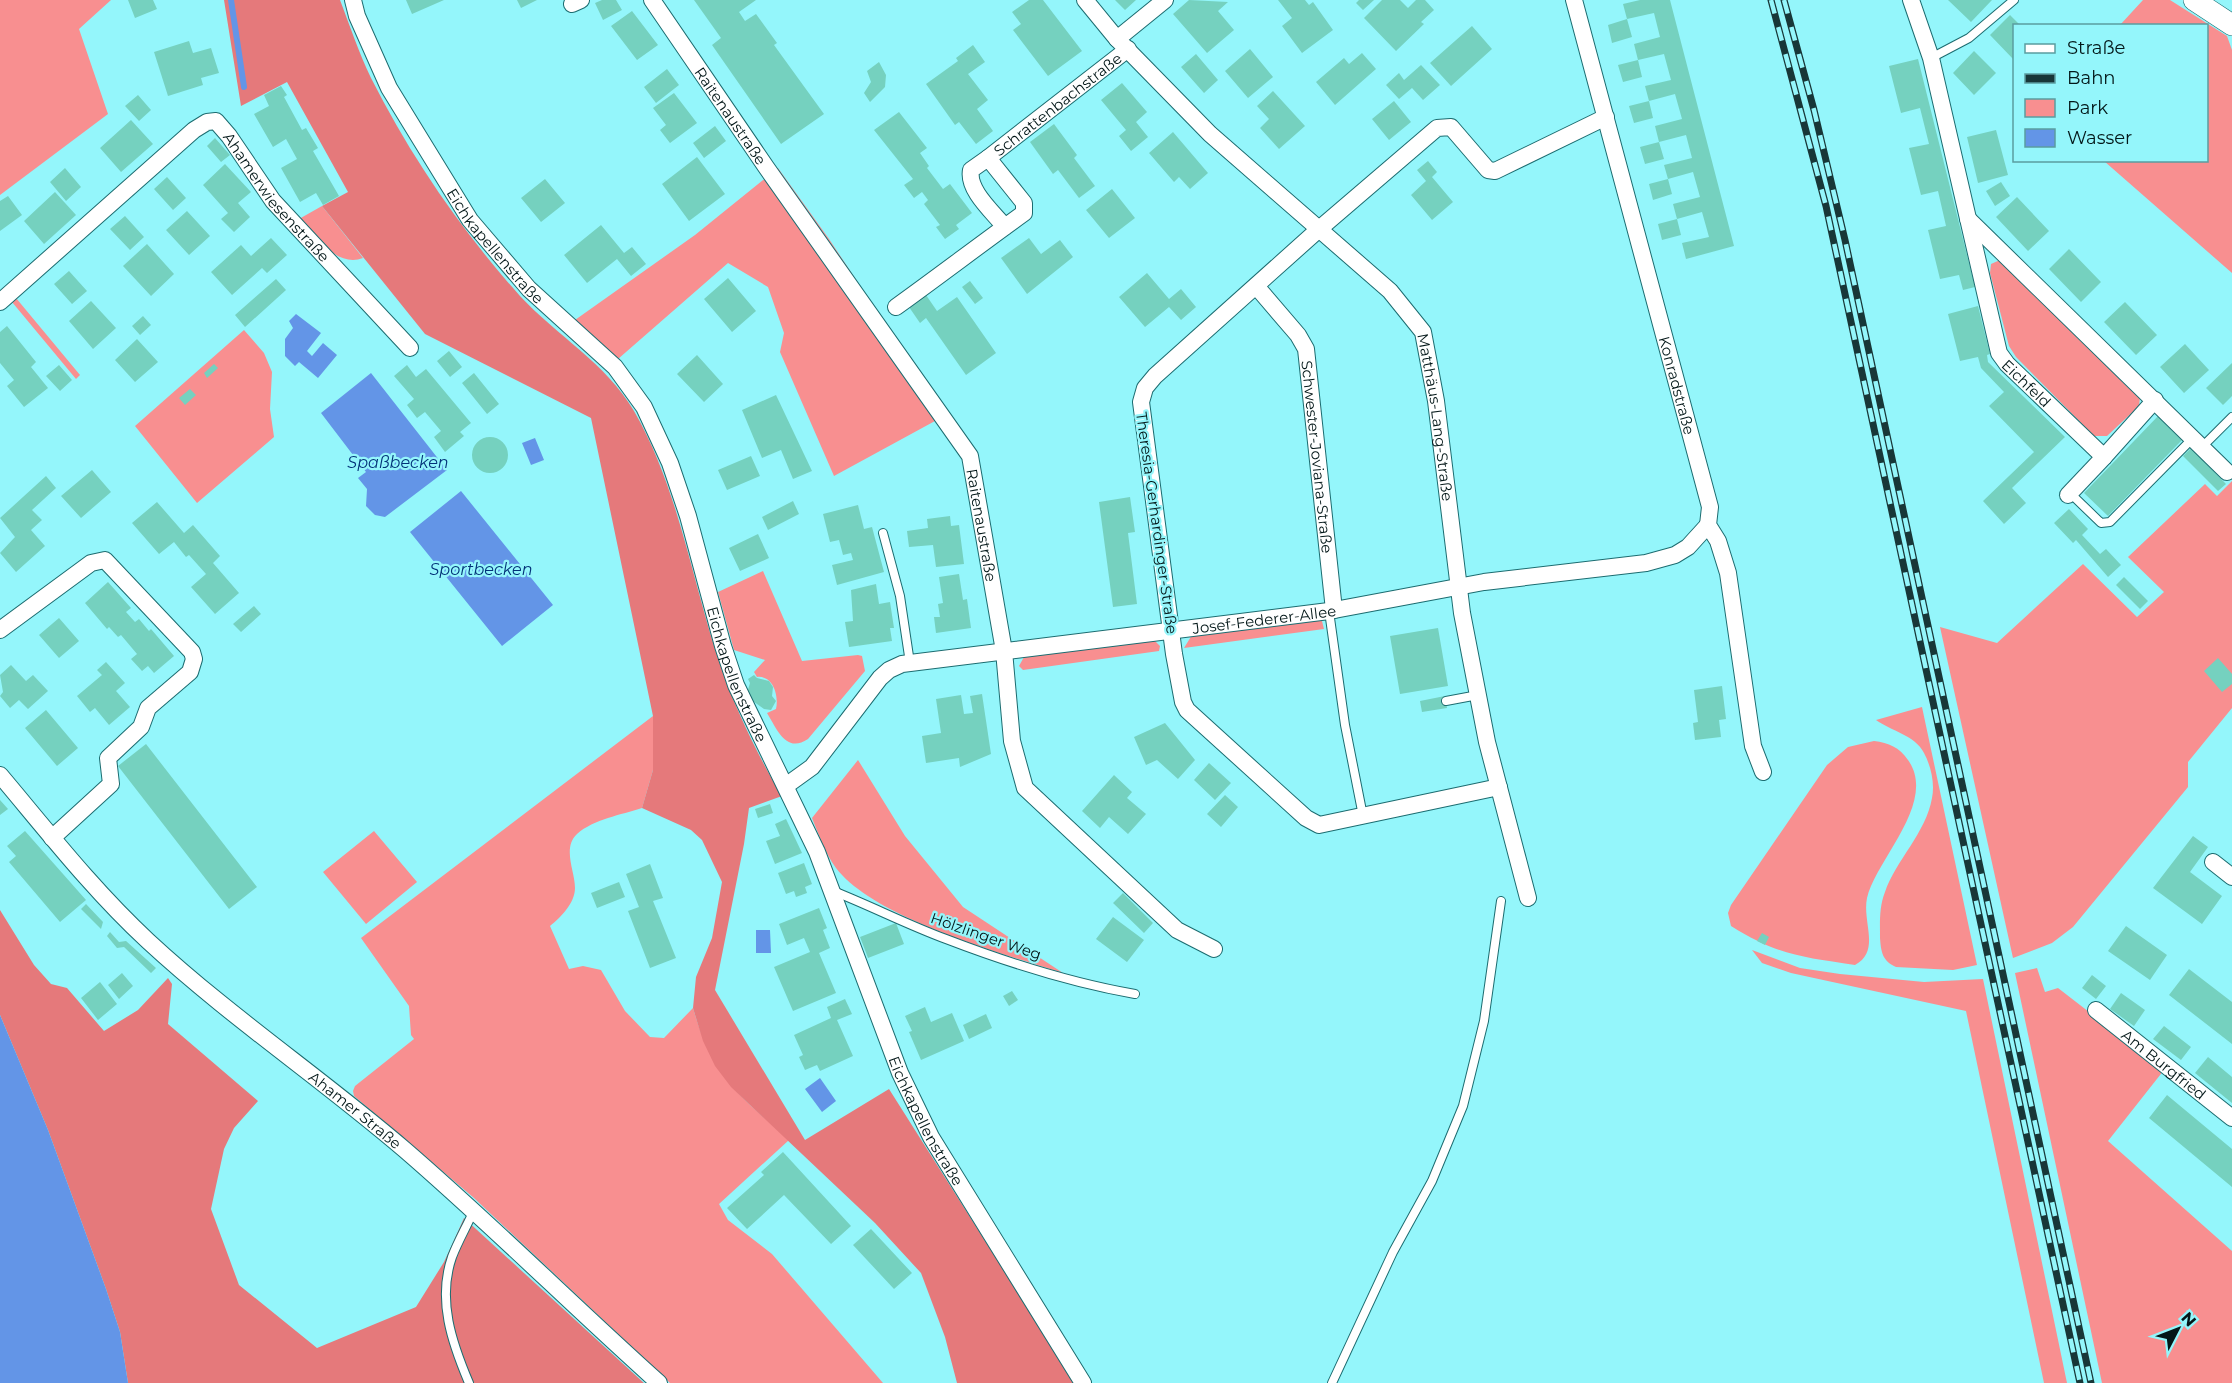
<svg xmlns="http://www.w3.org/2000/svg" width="2232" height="1383" viewBox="0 0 2232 1383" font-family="Montserrat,sans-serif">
  <rect width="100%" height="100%" fill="#94f6fb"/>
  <path fill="#f88f90" d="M0 0H111L79 29 108 114 0 195Z
    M2170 0 2227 36 2232 50V273L2104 161 2206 160V26L2120 25 2143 0Z
    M778 168 829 239 946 415 834 476 780 352 784 333 768 287 728 263 618 359 575 320 695 235Z
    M322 206 363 258C337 268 314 236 299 219Z
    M2000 260 2140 397 2139 406 2107 436H2094L2016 357 2009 346 1990 273 1991 264Z
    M16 298 80 375 76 379 12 302Z
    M244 330 264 353 272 372 270 409 274 437 197 503 135 426Z
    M2232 481V708L2188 762V787L2073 927 2052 943 2013 958 1940 627 1997 643 2083 564 2137 617 2164 592 2128 557 2205 484 2217 496Z
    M763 571 802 661 858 655 862 656 865 671 808 739C786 754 777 729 767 713L776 709C779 697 774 675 757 677L754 672 765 660 734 650 718 592Z
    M1321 617 1324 629 1184 648 1192 635Z
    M1154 640 1160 646 1159 651 1023 670 1019 666 1024 657Z
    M1922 707 1977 965 1953 970 1896 967C1882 961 1881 951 1880 938 1880 922 1879 907 1885 892 1896 860 1926 833 1932 798 1935 784 1931 766 1924 753 1915 735 1891 731 1876 720Z
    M653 716V770L642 808C621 815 594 819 577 834 562 848 575 871 575 888 575 903 561 917 550 926L569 969 583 966 601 970 625 1011 650 1037 664 1038 693 1008C713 1078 737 1093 789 1140L719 1204 728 1220 772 1254 883 1383H670L474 1198 354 1096 353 1091 355 1086 414 1039 411 1035 409 1006 361 938Z
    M1874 741C1889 743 1899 747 1908 760 1938 802 1876 859 1867 898 1862 922 1881 951 1855 965 1802 957 1777 955 1731 926L1728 913 1731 905 1827 765 1848 747Z
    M858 760 905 836 963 907 1063 973C1003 954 874 918 836 868 825 853 819 835 812 818Z
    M374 831 417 882 366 924 323 872Z
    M1752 950 1800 968 1840 974 1924 982 1983 979 2067 1383H2044L1966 1011 1791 973 1762 963Z
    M2037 968 2045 992 2058 988 2164 1070 2108 1141 2232 1251V1383H2102L2015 973Z"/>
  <path fill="#e5797b" d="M224 0H340C350 26 359 53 371 78 411 157 461 230 520 296 557 336 606 363 634 411 680 491 692 584 722 670 735 708 761 762 782 796L749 808 744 844 715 990 805 1140 889 1089 1075 1383H957L945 1337 921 1273 875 1223 731 1087 715 1066 703 1041 693 1008 696 977 712 938 722 882 702 840 691 830 642 808 653 770V716L591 418 425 334 322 206 348 192 287 82 241 106Z
    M0 910 34 965 51 984 67 988 104 1031 138 1010 168 978 172 984 168 1024 258 1101 234 1128 224 1149 211 1209 239 1285 317 1348 416 1307 444 1262 464 1218 644 1383H128L120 1332 106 1289 48 1130 0 1015Z"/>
  <path fill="#6395e7" d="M296 314 321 333 307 351 312 356 323 343 337 355 318 378 299 362 295 366 285 356V339L293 328 289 321Z
    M371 373 447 470 385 517 375 515 366 506 367 489 358 478 366 472 321 413Z
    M535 438 544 460 531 465 522 443Z
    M461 491 553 605 502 646 410 532Z
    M756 930H770L771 953H756Z
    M0 1015 48 1130 106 1289 120 1332 128 1383H0Z
    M820 1078 836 1101 822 1112 805 1089Z"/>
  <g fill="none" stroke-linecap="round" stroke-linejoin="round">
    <path stroke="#6395e7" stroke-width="6" d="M231 0 244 87"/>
  </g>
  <path fill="#75d1bf" d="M128 0H153L157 9 135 18Z
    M406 0H444L412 14Z
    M517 0H537L521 8Z
    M602 0H616L622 10 603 20 595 3Z
    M694 0H756L739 12 745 21 756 14 777 43 774 45 824 114 781 144 712 45 721 38Z
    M1029 0H1043L1082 51 1048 76 1013 30 1021 24 1012 12Z
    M1115 0H1136L1125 10Z
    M1189 0 1228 2 1218 11 1234 30 1207 53 1173 14Z
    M1278 0H1305L1309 5 1313 2 1333 30 1302 53 1282 26 1292 18Z
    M1359 0H1374L1363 10 1356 3Z
    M1382 0H1400L1408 8 1416 0H1425L1434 10 1421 22 1424 24 1396 51 1364 18Z
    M1640 0H1670L1734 246 1686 259 1682 243 1709 237 1702 212 1677 219 1673 204 1700 197 1693 172 1668 179 1664 165 1692 158 1686 135 1659 142 1655 126 1682 119 1675 94 1649 101 1645 86 1671 80 1664 54 1638 60 1642 77 1623 82 1618 65 1638 60 1634 44 1660 37 1654 13 1627 19 1632 37 1612 43 1608 25 1627 19 1623 4Z
    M1948 0H1992L1971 22Z
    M632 11 658 45 637 60 611 26Z
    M2010 15 2021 26H2014V60L1990 35Z
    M1472 26 1492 49 1451 86 1430 63Z
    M189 41 193 53 211 48 219 73 201 78 203 85 168 96 154 52Z
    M973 45 985 62 968 74 988 100 977 109 993 131 976 144 959 122 955 125 926 84 958 61 956 58Z
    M1250 49 1273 77 1248 98 1225 71Z
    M1974 51 1996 73 1974 95 1953 73Z
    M1362 53 1376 69 1335 105 1316 82 1344 58 1349 64Z
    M1196 54 1218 80 1204 93 1181 67Z
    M1918 59 1975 287 1963 290 1959 275 1940 279 1928 230 1946 226 1938 191 1921 195 1909 148 1929 144 1920 108 1901 113 1889 66Z
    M879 62 886 75 885 87 870 102 864 93 871 82 867 71Z
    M1421 65 1440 85 1423 100 1412 88 1399 99 1386 85 1399 73 1404 80Z
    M667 69 679 85 656 103 644 87Z
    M1122 83 1147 112 1136 122 1148 137 1131 151 1119 136 1126 130 1101 100Z
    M281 86 287 95 284 97 302 130 306 128 318 148 313 151 339 196 323 205 316 193 300 202 281 168 297 159 286 139 273 147 254 114 269 106 264 95Z
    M1273 91 1305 126 1279 149 1260 128 1269 119 1257 106Z
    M674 93 697 123 670 143 660 130 666 125 653 108Z
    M138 95 151 110 139 121 125 106Z
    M1394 101 1411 122 1389 140 1372 119Z
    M1649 101 1653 118 1634 123 1629 106Z
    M899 112 927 148 920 153 929 166 927 168 943 189 950 184 972 213 956 225 959 229 945 239 936 227 940 225 924 204 928 200 922 192 914 198 904 185 913 179 874 130Z
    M131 120 153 144 121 172 100 148Z
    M1054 124 1077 155 1074 158 1095 186 1079 198 1058 170 1053 174 1030 142Z
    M715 126 726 141 704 158 693 143Z
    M1996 130 2008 175 1978 183 1967 137Z
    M1173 132 1208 173 1190 189 1179 177 1174 182 1149 153Z
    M215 138 230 155 221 162 207 146Z
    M1659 142 1664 159 1645 164 1640 147Z
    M697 157 725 194 689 221 662 184Z
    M1428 161 1437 172 1432 177 1453 202 1432 220 1411 195 1426 181 1417 170Z
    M225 164 251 192 238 203 250 217 234 232 221 219 228 213 203 185Z
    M65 168 81 187 66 201 50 182Z
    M167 177 186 198 173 210 154 189Z
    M545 179 565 203 541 222 521 198Z
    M1668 179 1672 194 1653 200 1649 184Z
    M2001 182 2010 196 1995 206 1986 191Z
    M1112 189 1135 218 1109 238 1086 210Z
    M55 192 76 215 44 244 24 221Z
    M8 196 22 215 0 231V201Z
    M2017 197 2049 231 2028 251 1996 217Z
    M187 211 210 236 189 255 166 230Z
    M125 216 144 237 130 250 110 229Z
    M1677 219 1681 235 1662 240 1658 224Z
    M601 225 624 253 632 247 646 264 631 276 617 259 587 283 564 255Z
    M271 238 287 255 267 273 262 268 232 295 211 272 241 245 251 256Z
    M1029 238 1041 254 1060 240 1073 257 1027 294 1001 258Z
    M147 244 174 274 151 296 123 266Z
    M2069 249 2101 282 2081 302 2049 269Z
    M69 271 87 291 72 304 54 284Z
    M1147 273 1169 299 1181 289 1196 307 1181 320 1169 307 1145 327 1119 297Z
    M728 278 756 311 732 332 704 299Z
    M276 279 286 290 245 327 235 315Z
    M970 281 983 298 975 304 962 287Z
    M926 295 937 311 957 297 996 353 966 375 926 318 920 323 909 307Z
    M91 301 116 328 93 349 69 321Z
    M2125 302 2157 335 2136 355 2104 322Z
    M1978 306 1990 354 1987 355 1988 362 2065 437 2012 488 2026 503 2004 524 1983 501 2034 452 1989 406 2004 392 1981 368 1978 357 1960 361 1948 314Z
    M143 316 151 325 140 335 132 326Z
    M7 326 36 362 31 367 48 388 24 407 7 386 14 380 0 363V332Z
    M137 339 158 362 135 382 115 360Z
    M2185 344 2209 370 2184 393 2160 367Z
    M449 351 462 367 450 377 437 361Z
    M697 355 723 384 704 402 677 374Z
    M2232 363V396L2223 405 2206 388Z
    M214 364 218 368 207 378 204 373Z
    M59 365 72 380 60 391 46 376Z
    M407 365 416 377 426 369 471 423 460 432 464 436 445 452 434 437 441 431 425 412 417 418 407 405 414 399 394 376Z
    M474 373 499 404 487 414 462 383Z
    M190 389 196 395 185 405 179 398Z
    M776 395 812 471 793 479 781 450 762 458 742 410Z
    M2159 415 2183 439 2108 516 2084 493Z
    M472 455a18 18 0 1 1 36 0a18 18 0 1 1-36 0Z
    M2191 448 2226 484 2218 491 2183 456Z
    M751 456 760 476 727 490 718 470Z
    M92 470 111 492 81 518 61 496Z
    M46 476 56 488 32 510 42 520 31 530 45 546 16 572 0 553 15 537 0 518Z
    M1130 497 1135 532 1128 533 1137 604 1113 607 1099 502Z
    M793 501 799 514 768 530 762 517Z
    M157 502 184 533 193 525 220 556 213 563 239 593 215 614 191 587 206 574 189 555 186 557 174 542 159 554 132 523Z
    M858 505 864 529 872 527 884 572 837 585 832 565 853 560 851 553 843 555 839 540 830 542 823 514Z
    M2069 509 2088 529 2082 535 2100 554 2106 549 2121 565 2108 577 2076 540 2073 543 2054 523Z
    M950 516 951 526 959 525 964 564 936 567 933 545 909 547 907 531 928 528 927 519Z
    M758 534 769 558 740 571 729 548Z
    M959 574 963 600 967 599 971 628 936 633 934 617H940L938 604 943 603 939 577Z
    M2124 577 2148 601 2140 609 2116 585Z
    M108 582 131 608 126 612 135 622 139 619 149 631 151 629 174 656 154 673 148 666 142 671 131 659 137 654 121 635 118 637 109 627 107 629 85 603Z
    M876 584 879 604 890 602 894 628H890L892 641 849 647 845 622 853 621 851 590Z
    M254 606 261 614 241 632 233 624Z
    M59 618 79 641 59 658 39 635Z
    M1438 628 1448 686 1400 694 1390 636Z
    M2218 658 2232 674V684L2222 692 2204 671Z
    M106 662 125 683 116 691 130 707 109 725 95 708 90 712 77 696 102 675 97 670Z
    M11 665 26 681 33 675 48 691 28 709 19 700 10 708 0 696 3 692 0 675Z
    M754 675 757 678 769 681 773 687 772 696 776 701 771 710 764 709 750 699 747 693 750 683 748 679Z
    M1722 686 1726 719 1719 720 1721 737 1695 740 1693 723 1698 722 1694 690Z
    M982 694 991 754 960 767 959 758 926 763 922 736 941 733 936 699 961 695 964 714 973 713 970 696Z
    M1445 696 1447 708 1422 712 1420 701Z
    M46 710 78 748 57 766 25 728Z
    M1165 723 1195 760 1178 779 1157 760 1146 765 1134 737Z
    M146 744 257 887 229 909 118 766Z
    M1209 763 1231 783 1215 800 1194 780Z
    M1114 775 1132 792 1127 798 1146 814 1128 834 1109 817 1100 828 1082 811Z
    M1225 795 1238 807 1221 827 1207 814Z
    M0 800 8 809 0 815Z
    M770 804 773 813 758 818 755 809Z
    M786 819 802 853 775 864 766 841 780 836 775 824Z
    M25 831 86 900 60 922 9 862 16 856 7 846Z
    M2193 836 2208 847 2190 872 2222 896 2202 924 2153 888Z
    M804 863 812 884 805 887 807 893 796 897 794 891 786 894 778 873Z
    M650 864 663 898 653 901 676 958 650 968 628 911 639 907 626 874Z
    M619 882 625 897 597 908 591 893Z
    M1123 893 1153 923 1144 933 1113 903Z
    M86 904 103 922 101 929 81 909Z
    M819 908 827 928 823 930 830 948 819 953 836 993 793 1011 774 967 810 952 804 938 787 945 779 924Z
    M1113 917 1144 940 1127 962 1096 939Z
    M896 923 904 944 868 958 860 937Z
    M2126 926 2167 955 2150 980 2108 951Z
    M110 932 119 942 126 941 156 968 151 973 124 947 117 948 107 936Z
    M1762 933 1769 937 1765 945 1757 941Z
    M2189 969 2232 1002V1044L2169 995Z
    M122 973 133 986 119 999 108 985Z
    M2092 975 2106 986 2096 999 2082 988Z
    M100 982 117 1004 98 1020 81 998Z
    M1012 991 1018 1000 1009 1006 1003 996Z
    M2121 993 2145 1010 2134 1026 2110 1009Z
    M845 999 852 1014 837 1020 853 1056 820 1071 817 1065 805 1070 799 1057 803 1055 794 1035 831 1018 827 1007Z
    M925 1007 931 1022 952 1013 964 1041 921 1060 909 1032 912 1031 905 1016Z
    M986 1014 992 1028 969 1039 963 1025Z
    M2164 1026 2191 1047 2181 1060 2153 1039Z
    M2208 1057 2232 1077V1103L2195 1073Z
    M2167 1095 2232 1149V1187L2149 1118Z
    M783 1152 851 1226 831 1244 784 1195 747 1229 727 1208 764 1175 761 1172Z
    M871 1229 912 1273 894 1289 853 1245Z"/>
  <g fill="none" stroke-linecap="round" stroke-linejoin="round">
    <g stroke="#1c6c70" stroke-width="10">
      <path id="service" d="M1931 58 1969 38 2014 0
        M2202 447 2232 417
        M2070 493 2101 523 2110 522 2193 438
        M883 533 900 596 910 663
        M1329 611 1345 725 1363 816
        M1446 701 1478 695
        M833 891C871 906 908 925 946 939 1006 962 1072 983 1135 994
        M469 1383C452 1343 437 1300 452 1257 458 1241 467 1226 474 1210
        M1332 1383 1393 1252 1432 1181 1463 1106 1484 1021 1501 901"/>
    </g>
    <g stroke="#1c6c70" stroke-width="18">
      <g id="minor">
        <path id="s1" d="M353 0 357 16 389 88 470 220 529 289 615 367 644 407 670 463 688 516 723 646 736 685 817 852 900 1073 931 1137 1083 1383"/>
        <path id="s2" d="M652 0 766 167 970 456 1004 651 1012 741 1025 788 1177 930 1214 949"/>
        <path id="s3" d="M1085 0 1117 39 1210 134 1390 291 1423 332 1436 401 1462 613 1487 742 1528 898"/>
        <path id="s4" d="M1574 0 1710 507 1708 525 1718 541 1728 573 1753 746 1763 772"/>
        <path id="s5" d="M1911 0 1931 58 1999 353 2007 364 2104 457 2155 400"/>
        <path d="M572 4 581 0"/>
        <path d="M1117 39 1165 0"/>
        <path id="s6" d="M988 158 1128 49"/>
        <path d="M1968 219 2227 472"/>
        <path id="s7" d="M1256 286 1298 335 1306 349 1334 610"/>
        <path id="s8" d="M0 302 194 130 207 122 216 121 229 136 273 201 410 348"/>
        <path d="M896 307C939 276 981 244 1024 213V203L988 158 971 170C967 190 993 212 1005 227"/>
        <path d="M2068 495 2104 457"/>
        <path d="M0 630 91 563 105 560 192 652 194 659 190 672 148 708 141 727 108 758 111 784 52 838"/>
        <path id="s9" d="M0 775C48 832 93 890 148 941 229 1016 321 1078 405 1150 492 1225 573 1306 659 1383"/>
        <path id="s10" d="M787 785 812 767 880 678 889 670 902 664 1329 611 1484 582 1646 563 1675 555 1688 547 1708 525"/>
        <path d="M1499 787 1319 825 1306 818 1187 710 1183 702 1174 654 1141 402 1145 388 1155 376 1318 230 1437 128 1451 127 1488 170 1495 171 1606 117"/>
        <path d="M2213 862 2232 877"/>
        <path id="s11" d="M2096 1010 2232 1118"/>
      </g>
    </g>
    <g stroke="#1c6c70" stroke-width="22">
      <path id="tertiary" d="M2194 0 2232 25"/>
    </g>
    <use href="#service" stroke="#fff" stroke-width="8"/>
    <use href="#minor" stroke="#fff" stroke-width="16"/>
    <use href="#tertiary" stroke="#fff" stroke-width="21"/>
    <g stroke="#183738" stroke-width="7">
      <path id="rail" d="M1771 0 1826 206 2080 1383
        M1784 0 1814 110 1845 240 2091 1383"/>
    </g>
    <use href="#rail" stroke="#94f6fb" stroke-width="4.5" stroke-dasharray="14" stroke-linecap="butt"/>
  </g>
  <g text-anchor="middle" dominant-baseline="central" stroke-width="4.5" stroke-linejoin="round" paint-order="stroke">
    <g font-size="15" fill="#031718" stroke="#94f6fb">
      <text stroke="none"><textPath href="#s6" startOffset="88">Schrattenbachstraße</textPath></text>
      <text stroke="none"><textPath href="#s2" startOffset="140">Raitenaustraße</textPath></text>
      <text stroke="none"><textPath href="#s8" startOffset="381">Ahamerwiesenstraße</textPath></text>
      <text stroke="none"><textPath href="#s1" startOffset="286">Eichkapellenstraße</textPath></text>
      <text stroke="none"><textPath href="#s5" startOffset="405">Eichfeld</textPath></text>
      <text stroke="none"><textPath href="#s4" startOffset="399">Konradstraße</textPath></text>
      <text stroke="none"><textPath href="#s3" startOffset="561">Matthäus-Lang-Straße</textPath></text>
      <text stroke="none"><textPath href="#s7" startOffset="189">Schwester-Joviana-Straße</textPath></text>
      <text transform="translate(1157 523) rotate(82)">Theresia-Gerhardinger-Straße</text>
      <text stroke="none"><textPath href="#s2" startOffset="626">Raitenaustraße</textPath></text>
      <text stroke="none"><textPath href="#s10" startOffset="534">Josef-Federer-Allee</textPath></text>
      <text stroke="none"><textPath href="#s1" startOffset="790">Eichkapellenstraße</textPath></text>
      <text transform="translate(986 936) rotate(19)">Hölzlinger Weg</text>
      <text stroke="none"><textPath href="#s11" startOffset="87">Am Burgfried</textPath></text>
      <text stroke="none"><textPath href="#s9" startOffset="490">Ahamer Straße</textPath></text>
      <text stroke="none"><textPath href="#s1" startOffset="1276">Eichkapellenstraße</textPath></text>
    </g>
    <g font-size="16" font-style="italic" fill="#023178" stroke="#94f6fb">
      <text x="398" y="462">Spaßbecken</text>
      <text x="481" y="569">Sportbecken</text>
    </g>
  </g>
  <rect x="2013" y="24" width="195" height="138" fill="#94f6fb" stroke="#5a9da0" stroke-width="1.5"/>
  <rect x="2025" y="44" width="30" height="9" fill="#ffffff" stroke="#5a9da0" stroke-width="1.5"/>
  <text x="2067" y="54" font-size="18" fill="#031718">Straße</text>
  <rect x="2025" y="74" width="30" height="9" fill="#183738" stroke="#5a9da0" stroke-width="1.5"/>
  <text x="2067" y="84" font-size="18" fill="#031718">Bahn</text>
  <rect x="2025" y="99" width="30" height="18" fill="#f88f90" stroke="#5a9da0" stroke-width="1.5"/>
  <text x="2067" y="114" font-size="18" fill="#031718">Park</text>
  <rect x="2025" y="129" width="30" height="18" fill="#6395e7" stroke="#5a9da0" stroke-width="1.5"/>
  <text x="2067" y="144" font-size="18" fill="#031718">Wasser</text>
  <g transform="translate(2178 1329) rotate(48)" stroke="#94f6fb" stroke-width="4.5" paint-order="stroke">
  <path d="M0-4.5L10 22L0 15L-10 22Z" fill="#031718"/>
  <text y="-9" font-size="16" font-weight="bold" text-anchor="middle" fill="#031718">N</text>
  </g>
</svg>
